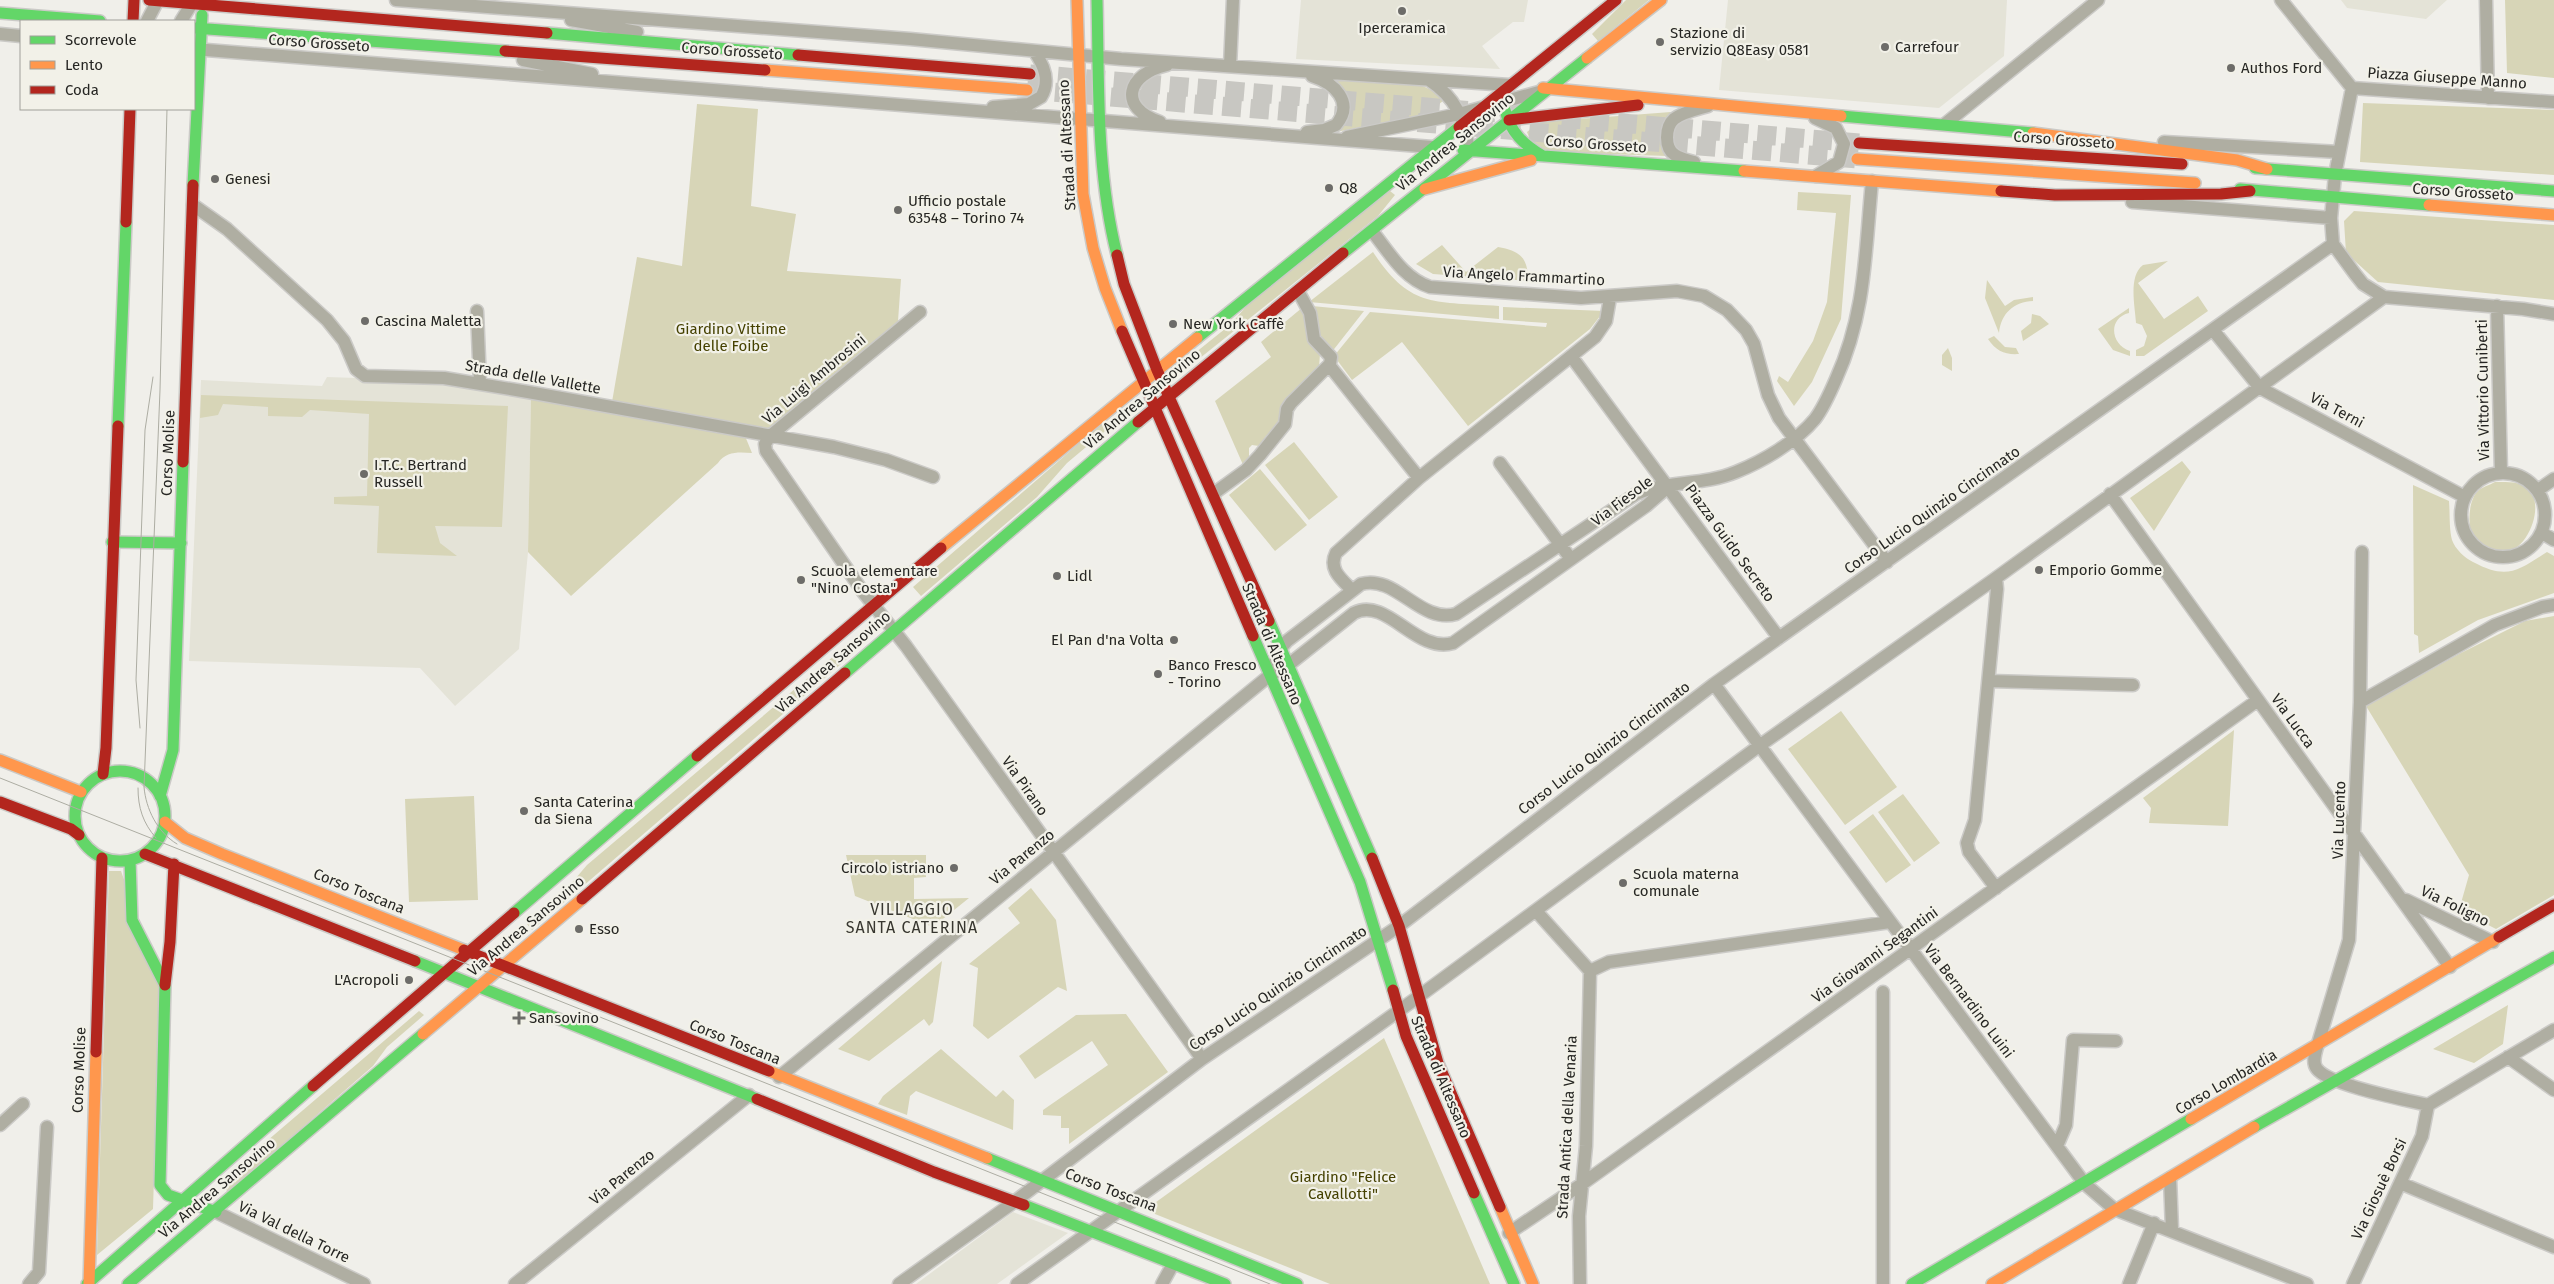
<svg xmlns="http://www.w3.org/2000/svg" width="2554" height="1284" viewBox="0 0 2554 1284" font-family="'Fira Sans',sans-serif">
  <rect width="100%" height="100%" fill="#f0efea"/>
  <path fill="#e4e3d7" d="M1301 0H1528L1524 22H1513L1482 46 1500 69 1296 59Z
    M1728 0H2007L2004 56 1939 108 1719 90Z
    M2341 0H2447L2426 19 2347 8Z
    M327 377 444 381 531 396 528 552 519 649 455 706 420 668 189 661 201 380 322 386Z
    M1013 1212 1068 1233 997 1284H916Z"/>
  <path fill="#d7d5b7" d="M1626 0H1649L1598 41 1592 34Z
    M2505 0H2554V78L2507 73Z
    M1336 80 1423 86 1437 93 1443 101 1426 114 1336 132C1350 114 1352 97 1336 80Z
    M2363 103 2554 110V175L2360 162Z
    M697 104 758 109 751 206 796 214 787 271 901 279 898 321 770 433 612 402 637 257 682 266Z
    M1671 112C1658 126 1659 140 1667 156L1549 152 1530 140 1527 132 1539 122Z
    M1390 191 1395 195 1378 216 1200 358 1195 353 1231 324 1250 302Z
    M1798 192 1851 195 1841 319 1812 382 1794 406 1777 381 1779 376 1788 382 1813 341 1827 302 1836 213 1797 210Z
    M2354 211 2554 225V300L2378 282 2346 253 2344 221Z
    M1442 245 1466 272 1498 247C1521 251 1528 258 1528 281L1433 274 1416 264Z
    M1373 252C1411 310 1436 301 1499 306V319L1309 302Z
    M2168 261 2138 283 2164 319 2198 296 2208 311 2144 356H2136V350L2144 346 2147 336 2142 325 2136 323C2135 306 2128 276 2143 265Z
    M1987 280 2005 306 2014 300 2033 297V301C2014 302 2001 313 1999 333L1985 298Z
    M1312 306 1364 311 1331 353 1317 338Z
    M1303 307 1320 354 1319 367 1316 374 1293 391 1275 430 1266 436 1259 446 1252 445 1249 448V463L1244 467 1215 401 1271 357 1261 342Z
    M1503 307 1604 311 1590 329 1468 426 1402 342 1352 380 1334 356 1370 312 1546 327 1547 323 1503 320Z
    M2129 308V313C2108 318 2110 344 2130 351V356L2113 350 2098 329Z
    M2032 314 2040 316 2049 324 2023 341 2021 331 2031 323Z
    M1994 336 2005 347 2016 348 2019 354C2005 355 1996 351 1988 339Z
    M1948 348 1952 358V371L1942 365V355Z
    M201 395 508 406 502 527 435 526 440 543 457 556 377 553 379 506 334 504V497L367 496 369 414 310 410 302 417 268 416V407L223 404 218 415 200 418Z
    M531 396 745 436 752 453C739 452 726 451 718 463L571 596 528 552Z
    M1106 420 1110 427 1067 463 1037 497 921 596 913 587Z
    M1294 442 1338 497 1309 520 1265 465Z
    M2182 461 2191 472 2154 531 2130 498Z
    M1260 469 1307 525 1275 551 1229 495Z
    M2495 482C2507 482 2519 481 2528 489 2547 504 2526 560 2496 552 2488 550 2479 543 2472 538 2468 525 2468 502 2477 492 2481 487 2490 485 2495 482Z
    M2413 485 2449 501C2450 513 2449 528 2452 540 2455 549 2465 558 2473 562 2507 580 2517 571 2547 552L2554 556V593L2478 620 2419 653 2418 636 2414 634Z
    M2554 616V895L2496 929 2459 910 2469 875 2366 706 2459 654 2525 621Z
    M848 644 855 652 532 930 527 924 564 892 587 865Z
    M1841 711 1897 787 1845 825 1788 749Z
    M2234 730 2228 826 2149 823 2151 808 2143 798Z
    M1903 794 1940 843 1914 862 1878 812Z
    M474 796 478 900 409 902 405 799Z
    M1873 814 1911 865 1886 883 1849 832Z
    M926 855V877L914 878V899L969 898 933 927 855 896 846 855Z
    M109 871H121L160 984 153 1209 97 1255Z
    M1031 888 1056 920 1067 991 1058 987 988 1039 973 1026 978 968 969 964 1020 923 1008 908Z
    M942 961 933 1022 929 1026 924 1019 869 1061 838 1049Z
    M2508 1005 2503 1044 2474 1063 2433 1049Z
    M419 1011 424 1015 387 1047 373 1066 228 1192 219 1182Z
    M1126 1014 1168 1072 1069 1144V1128H1061V1116L1043 1115V1110L1108 1065 1092 1041 1035 1079 1019 1056 1076 1015Z
    M1384 1038 1490 1284H1330L1145 1210Z
    M941 1049 996 1097 1003 1090 1014 1100 1013 1130 916 1091 910 1096 907 1115 878 1104 883 1096Z"/>
  <g fill="none" stroke-linecap="round" stroke-linejoin="round">
    <path stroke="#c8c7c2" stroke-width="19" stroke-dasharray="19 9" stroke-linecap="butt" d="M1030 74 1522 115
      M1027 90 1857 159
      M1562 118 1859 143"/>
    <g stroke="#cbcac7" stroke-width="15">
      <path id="street" d="M396 0 910 39 1121 59 1509 85
        M2281 0 2352 88
        M2486 0 2488 98
        M571 20 637 32
        M147 21 158 0
        M181 21 194 0
        M0 34 21 36
        M194 49 1432 147
        M523 60 592 74
        M1230 66 1233 0
        M1429 80C1456 98 1464 118 1469 150
        M2352 88 2335 175 2331 218 2333 244 2355 274 2363 284 2384 297 2523 309 2554 314
        M2352 88 2554 102
        M993 107 1029 104 1041 97C1051 81 1044 65 1034 51
        M1815 118 1836 128 1844 144 1839 162 1816 176
        M1160 122C1117 107 1127 74 1167 65
        M1945 124 2098 0
        M1307 132 1324 130 1336 125C1355 102 1334 83 1312 76
        M1347 137 1459 114 1539 92
        M2164 142 2339 152
        M1694 162C1688 160 1680 159 1675 155 1664 148 1665 127 1674 119 1683 112 1698 109 1708 106
        M2132 202 2331 218
        M193 205 227 229 327 320 344 341 356 369 365 376 444 378 528 392 834 447 886 460 933 477
        M1372 231C1389 252 1403 278 1430 287L1581 298 1677 291 1704 296 1727 310 1746 330 1754 344 1768 395 1779 418 1887 562
        M2497 306 2501 473
        M477 311 480 383
        M920 312 770 436 765 444 766 451 863 592 906 646 1202 1059
        M2213 330 2260 388 2465 497
        M1571 356 1779 638
        M1329 365 1419 478
        M1500 463 1571 559
        M2461 515a42 42 0 1 1 84 0a42 42 0 1 1-84 0Z
        M2538 490 2554 479
        M1213 494 1246 470 1260 455 1285 424 1287 409 1291 403 1330 364 1331 357 1314 339 1310 313 1298 291
        M2110 494 2450 967
        M2542 533 2554 540
        M2362 552 2360 702 2349 940 2317 1047C2315 1054 2312 1063 2317 1069 2329 1085 2406 1100 2428 1105L2554 1030
        M1996 578 1997 589 1975 820 1967 843 1969 852 1996 888
        M1352 590C1341 579 1328 569 1336 553L1419 478 1595 337 1606 321 1610 298
        M1269 676 1280 649 1287 641 1361 584C1396 574 1420 624 1456 614L1636 494C1666 480 1702 486 1736 472 1763 461 1796 442 1815 419 1824 407 1830 393 1836 379 1866 313 1865 252 1872 181
        M1990 681 2133 685
        M1714 684 2085 1184 2114 1209 2307 1284
        M2360 702 2495 625 2542 607 2554 605
        M2406 900 2493 942
        M1536 911 1590 971
        M2508 1057 2554 1090
        M779 1077 1269 676 1287 666 1354 613C1387 596 1416 654 1453 643L1646 506 1669 486
        M0 1125 23 1104
        M2057 1146 2066 1125 2073 1040 2116 1041
        M2170 1178 2172 1230
        M2400 1183 2554 1247
        M216 1212 364 1284
        M1509 1233 1582 1184 2258 700
        M29 1284 39 1272 47 1127
        M515 1284 749 1095
        M899 1284 1014 1202 1202 1059 1399 926 1714 684 2333 244
        M1017 1284 1418 997 1759 746 1996 578 2384 297
        M1162 1284 1173 1264
        M1580 1284 1579 1216 1586 1146 1590 971 1609 962 1890 922
        M1883 1284V992
        M2129 1284 2154 1223
        M2353 1284 2422 1136 2428 1105"/>
    </g>
    <g stroke="#cbcac7" stroke-width="14">
      <path id="fast" d="M1097 0C1099 85 1096 172 1117 255
        M0 13 100 21
        M194 28 505 51
        M547 33 798 55
        M1505 110C1510 132 1524 145 1543 156
        M1841 116 2033 133
        M1463 150 1744 171
        M2255 168 2554 191
        M193 185 202 15
        M2240 189 2429 205
        M1343 253 1587 58
        M1197 338 1459 127
        M118 426 126 222
        M112 542 181 543
        M1269 621 1372 858
        M1253 636 1360 882 1393 990
        M845 673 1138 422
        M75 816a45 45 0 1 1 90 0a45 45 0 1 1-90 0Z
        M160 796 173 750 183 462
        M130 860 132 920 165 985 160 1185 168 1195 216 1212
        M514 913 697 756
        M415 961 757 1099
        M2254 1127 2554 957
        M987 1158 1297 1284
        M1474 1193 1514 1284
        M1024 1205 1225 1284
        M87 1284 313 1086
        M128 1284 423 1034
        M1912 1284 2191 1119"/>
    </g>
    <g stroke="#cbcac7" stroke-width="14">
      <path id="slow" d="M1077 0 1083 194 1093 248 1105 288 1122 331
        M1587 58 1661 0
        M765 70 1027 90
        M1543 88 1841 116
        M2033 133 2237 160 2267 169
        M1857 159 2195 183
        M1744 171 2001 191
        M1425 189 1531 160
        M2429 205 2554 215
        M941 548 1197 338
        M0 760 81 792
        M165 822 185 838 222 854 464 950
        M423 1034 582 899
        M769 1071 987 1158
        M2191 1119 2499 937
        M1500 1207 1533 1284
        M89 1284 96 1052
        M1992 1284 2254 1127"/>
    </g>
    <g stroke="#cbcac7" stroke-width="14">
      <path id="jam" d="M149 0 547 33
        M133 21 134 0
        M505 51 765 70
        M798 55 1030 74
        M1509 120 1638 105
        M1459 127 1616 0
        M1859 143 2182 164
        M2001 191 2055 195 2221 194 2250 191
        M126 222 130 109
        M1117 255 1124 284 1157 370 1269 621
        M1122 331 1253 636
        M1138 422 1343 253
        M183 462 193 185
        M697 756 941 548
        M103 774 106 748 118 426
        M0 802 71 829 79 835
        M145 854 415 961
        M1372 858 1399 926 1438 1063 1500 1207
        M582 899 845 673
        M2499 937 2554 905
        M464 950 769 1071
        M165 985 170 942 174 864
        M1393 990 1406 1036 1474 1193
        M96 1052 102 858
        M313 1086 514 913
        M757 1099 934 1172 1024 1205"/>
    </g>
    <use href="#street" stroke="#afaea2" stroke-width="12"/>
    <use href="#fast" stroke="#63d668" stroke-width="11"/>
    <use href="#slow" stroke="#ff974d" stroke-width="11"/>
    <use href="#jam" stroke="#b3261e" stroke-width="11"/>
    <path stroke="#adada3" stroke-width="1" d="M167 109 160 390 144 787C146 809 157 832 177 844
      M140 728 136 680 145 430 153 377
      M0 778 1270 1284
      M138 788C138 808 143 823 156 838"/>
  </g>
  <g fill="#6d6c69" stroke="#f2f1e8" stroke-width="2">
    <circle cx="1402" cy="11" r="5"/>
    <circle cx="1660" cy="42" r="5"/>
    <circle cx="1885" cy="47" r="5"/>
    <circle cx="2231" cy="68" r="5"/>
    <circle cx="215" cy="179" r="5"/>
    <circle cx="1329" cy="188" r="5"/>
    <circle cx="898" cy="210" r="5"/>
    <circle cx="365" cy="321" r="5"/>
    <circle cx="1173" cy="324" r="5"/>
    <circle cx="364" cy="474" r="5"/>
    <circle cx="2039" cy="570" r="5"/>
    <circle cx="1057" cy="576" r="5"/>
    <circle cx="801" cy="580" r="5"/>
    <circle cx="1174" cy="640" r="5"/>
    <circle cx="1158" cy="674" r="5"/>
    <circle cx="524" cy="811" r="5"/>
    <circle cx="954" cy="868" r="5"/>
    <circle cx="1623" cy="883" r="5"/>
    <circle cx="579" cy="929" r="5"/>
    <circle cx="409" cy="980" r="5"/>
    <path d="M516.5 1010.5h5v5h5v5h-5v5h-5v-5h-5v-5h5z"/>
  </g>
  <g text-anchor="middle" dominant-baseline="central" stroke-width="4.5" stroke-linejoin="round" paint-order="stroke">
    <g font-size="15" fill="#262623" stroke="#f2f1e8" text-anchor="start">
      <text x="1402" y="28" text-anchor="middle">Iperceramica</text>
      <text x="1670" y="33">Stazione di<tspan x="1670" dy="17">servizio Q8Easy 0581</tspan></text>
      <text x="1895" y="47">Carrefour</text>
      <text x="2241" y="68">Authos Ford</text>
      <text x="225" y="179">Genesi</text>
      <text x="1339" y="188">Q8</text>
      <text x="908" y="201">Ufficio postale<tspan x="908" dy="17">63548 – Torino 74</tspan></text>
      <text x="375" y="321">Cascina Maletta</text>
      <text x="1183" y="324">New York Caffè</text>
      <text x="374" y="465">I.T.C. Bertrand<tspan x="374" dy="17">Russell</tspan></text>
      <text x="2049" y="570">Emporio Gomme</text>
      <text x="811" y="571">Scuola elementare<tspan x="811" dy="17">"Nino Costa"</tspan></text>
      <text x="1067" y="576">Lidl</text>
      <text x="1164" y="640" text-anchor="end">El Pan d'na Volta</text>
      <text x="1168" y="665">Banco Fresco<tspan x="1168" dy="17">- Torino</tspan></text>
      <text x="534" y="802">Santa Caterina<tspan x="534" dy="17">da Siena</tspan></text>
      <text x="944" y="868" text-anchor="end">Circolo istriano</text>
      <text x="1633" y="874">Scuola materna<tspan x="1633" dy="17">comunale</tspan></text>
      <text x="589" y="929">Esso</text>
      <text x="399" y="980" text-anchor="end">L'Acropoli</text>
      <text x="529" y="1018">Sansovino</text>
    </g>
    <g font-size="15" fill="#262623" stroke="#f2f1e8">
      <text transform="translate(319 43) rotate(4)">Corso Grosseto</text>
      <text transform="translate(732 51) rotate(4)">Corso Grosseto</text>
      <text transform="translate(2447 78) rotate(4)">Piazza Giuseppe Manno</text>
      <text transform="translate(2064 140) rotate(4)">Corso Grosseto</text>
      <text transform="translate(1455 142) rotate(-39)">Via Andrea Sansovino</text>
      <text transform="translate(1596 144) rotate(4)">Corso Grosseto</text>
      <text transform="translate(1067 145) rotate(-93)">Strada di Altessano</text>
      <text transform="translate(2463 192) rotate(4)">Corso Grosseto</text>
      <text transform="translate(1524 276) rotate(3)">Via Angelo Frammartino</text>
      <text transform="translate(533 377) rotate(10)">Strada delle Vallette</text>
      <text transform="translate(814 379) rotate(-40)">Via Luigi Ambrosini</text>
      <text transform="translate(2483 390) rotate(-91)">Via Vittorio Cuniberti</text>
      <text transform="translate(1142 399) rotate(-40)">Via Andrea Sansovino</text>
      <text transform="translate(2337 410) rotate(28)">Via Terni</text>
      <text transform="translate(168 453) rotate(-88)">Corso Molise</text>
      <text transform="translate(1622 501) rotate(-37)">Via Fiesole</text>
      <text transform="translate(1932 510) rotate(-35)">Corso Lucio Quinzio Cincinnato</text>
      <text transform="translate(1730 543) rotate(54)">Piazza Guido Secreto</text>
      <text transform="translate(1272 644) rotate(67)">Strada di Altessano</text>
      <text transform="translate(833 662) rotate(-41)">Via Andrea Sansovino</text>
      <text transform="translate(2293 721) rotate(54)">Via Lucca</text>
      <text transform="translate(1604 748) rotate(-37)">Corso Lucio Quinzio Cincinnato</text>
      <text transform="translate(1025 786) rotate(55)">Via Pirano</text>
      <text transform="translate(2339 820) rotate(-88)">Via Lucento</text>
      <text transform="translate(1022 857) rotate(-39)">Via Parenzo</text>
      <text transform="translate(359 891) rotate(22)">Corso Toscana</text>
      <text transform="translate(2455 906) rotate(26)">Via Foligno</text>
      <text transform="translate(526 926) rotate(-40)">Via Andrea Sansovino</text>
      <text transform="translate(1875 955) rotate(-36)">Via Giovanni Segantini</text>
      <text transform="translate(1278 988) rotate(-34)">Corso Lucio Quinzio Cincinnato</text>
      <text transform="translate(1969 1001) rotate(53)">Via Bernardino Luini</text>
      <text transform="translate(735 1042) rotate(22)">Corso Toscana</text>
      <text transform="translate(79 1070) rotate(-88)">Corso Molise</text>
      <text transform="translate(1441 1077) rotate(67)">Strada di Altessano</text>
      <text transform="translate(2226 1082) rotate(-30)">Corso Lombardia</text>
      <text transform="translate(1567 1127) rotate(-87)">Strada Antica della Venaria</text>
      <text transform="translate(622 1177) rotate(-39)">Via Parenzo</text>
      <text transform="translate(217 1188) rotate(-40)">Via Andrea Sansovino</text>
      <text transform="translate(2379 1189) rotate(-65)">Via Giosuè Borsi</text>
      <text transform="translate(1111 1190) rotate(21)">Corso Toscana</text>
      <text transform="translate(294 1232) rotate(26)">Via Val della Torre</text>
    </g>
    <g font-size="15" fill="#454100" stroke="#f2f1e8">
      <text x="731" y="329">Giardino Vittime<tspan x="731" dy="17">delle Foibe</tspan></text>
      <text x="1343" y="1177">Giardino "Felice<tspan x="1343" dy="17">Cavallotti"</tspan></text>
    </g>
    <g font-size="16" letter-spacing="1" fill="#383730" stroke="#f2f1e8">
      <text x="912" y="909">VILLAGGIO<tspan x="912" dy="18">SANTA CATERINA</tspan></text>
    </g>
  </g>
  <rect x="20" y="20" width="175" height="90" fill="#f2f1e8" stroke="#a0a099"/>
  <rect x="30" y="36" width="25" height="8" fill="#63d668" stroke="#a0a099"/>
  <text x="65" y="45" font-size="15" fill="#262623">Scorrevole</text>
  <rect x="30" y="61" width="25" height="8" fill="#ff974d" stroke="#a0a099"/>
  <text x="65" y="70" font-size="15" fill="#262623">Lento</text>
  <rect x="30" y="86" width="25" height="8" fill="#b3261e" stroke="#a0a099"/>
  <text x="65" y="95" font-size="15" fill="#262623">Coda</text>
</svg>
